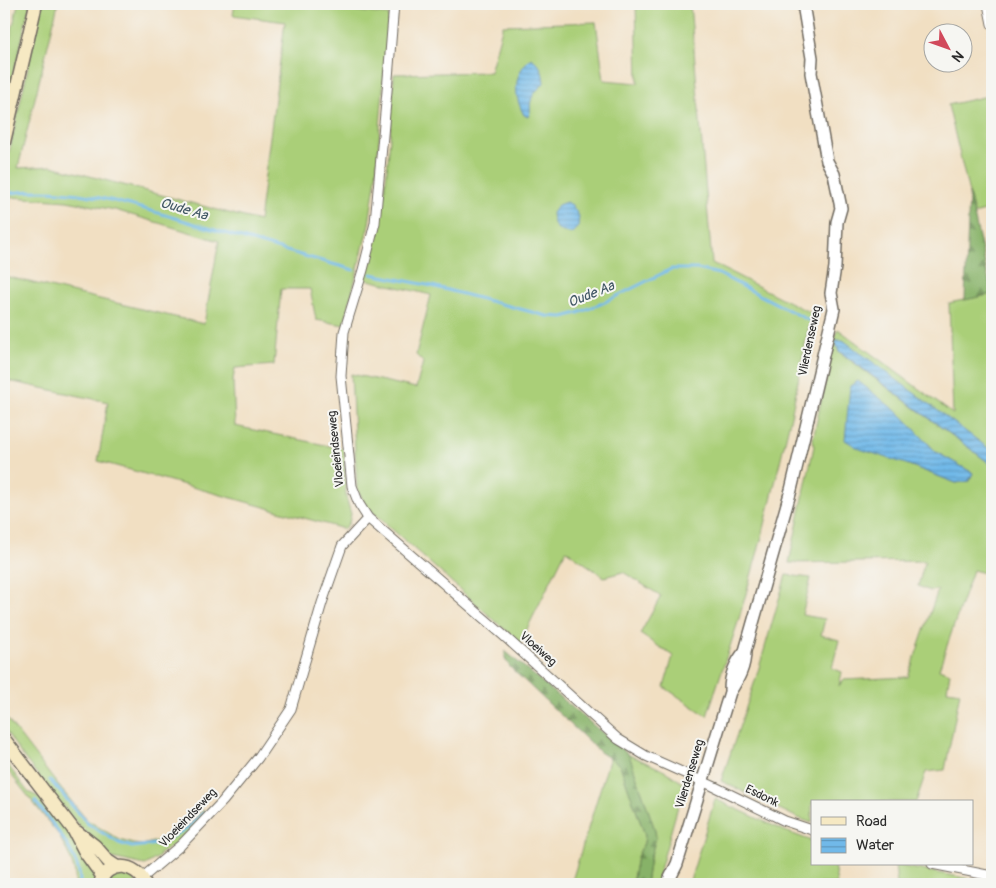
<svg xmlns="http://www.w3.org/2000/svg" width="996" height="888" viewBox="0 0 996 888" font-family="Pangolin,sans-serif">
  <defs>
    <pattern id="forest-firs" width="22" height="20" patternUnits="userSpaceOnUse" patternTransform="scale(1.25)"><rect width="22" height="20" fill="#87b268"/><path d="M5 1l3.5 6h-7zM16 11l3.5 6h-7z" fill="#6f9156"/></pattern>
    <pattern id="water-rules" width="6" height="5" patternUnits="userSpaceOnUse" patternTransform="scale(1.25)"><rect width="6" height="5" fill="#71b9e9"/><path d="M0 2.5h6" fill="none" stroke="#5d97bd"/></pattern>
  </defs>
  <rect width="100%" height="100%" fill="#f6f6f2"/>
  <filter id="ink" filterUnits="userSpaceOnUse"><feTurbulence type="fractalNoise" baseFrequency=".02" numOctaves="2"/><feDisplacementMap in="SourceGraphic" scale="10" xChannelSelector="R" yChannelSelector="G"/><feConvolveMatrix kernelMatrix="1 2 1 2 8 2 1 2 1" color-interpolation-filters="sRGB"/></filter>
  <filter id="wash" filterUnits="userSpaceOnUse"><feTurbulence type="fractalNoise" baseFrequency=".0096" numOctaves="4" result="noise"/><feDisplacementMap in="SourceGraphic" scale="20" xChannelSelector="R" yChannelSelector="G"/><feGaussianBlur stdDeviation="1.12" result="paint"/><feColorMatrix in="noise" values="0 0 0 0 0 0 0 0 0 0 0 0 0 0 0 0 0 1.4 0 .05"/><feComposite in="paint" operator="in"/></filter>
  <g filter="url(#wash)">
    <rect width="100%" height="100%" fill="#f1dfc2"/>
    <path fill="#aacf78" stroke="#6a7d52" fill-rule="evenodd" d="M18 4H30L4 117V64Z
      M42 4H58L18 168 52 166 259 221 285 22 233 15 235 4H324V7L389 15 376 177 369 224 344 325 316 320 310 289H281L274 365 235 368 233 380 235 426 344 449 346 497 351 514 349 523 344 529 98 461 108 402 4 380V276L204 324 219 241 115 210 67 201 11 197 4 222V176Z
      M636 4H690L712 263 813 314 808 330 792 412 762 537 738 622 707 716 664 687 673 656 640 634 661 596 623 572 604 577 566 550 520 643 366 506 357 488 351 374 416 388 423 362 416 355 431 295 364 279C387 218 390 140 394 74L490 72 503 25 596 22 604 80 638 83Z
      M992 95V209L974 214 948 105Z
      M992 294V451L835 341 839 352 992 465V575L973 570 939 669 950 673 947 690 960 692 945 770 926 772 916 802H812V823L798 818 721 781 756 678 786 575 811 578 802 615 825 619 821 635 839 640 832 668 842 672 839 686 843 680 908 677 938 590 930 591 918 586 925 561 789 563 814 446 813 439 834 340 838 329 953 414 949 303ZM858 382 901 415 936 452 973 473 969 481 956 483 909 465Z
      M4 715 57 784 87 820 120 840 133 844 142 845 160 840 189 825 203 810 208 814 184 839 159 854 160 856 145 865 112 858 73 819 21 754 4 728Z
      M4 750 8 765 28 792 41 798 67 829 96 873 95 884H75C77 867 66 849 58 834L5 767Z
      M629 755C647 763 670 771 684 785L656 884H646L650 858 656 838 655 830Z
      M610 757 620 765 645 835 644 843 637 857 632 884H571Z
      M715 799 785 831 812 841V864H834L837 884H689Z
      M895 865 992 883V884H897Z
      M122 873 130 875 138 884H108L114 876Z"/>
    <path fill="url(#forest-firs)" stroke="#596e4a" d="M969 193 992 294 965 300Z
      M505 651 629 755 655 830 656 838 650 858 646 884H632L637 857 644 843 645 835 620 765 600 752 510 667 505 659Z"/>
    <path fill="url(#water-rules)" stroke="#4e728a" d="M531 58C541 64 543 72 544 83 539 88 532 94 531 101 529 107 532 111 528 117L524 115C513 95 513 74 531 58Z
      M566 202 572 205 579 216 578 227 572 233C558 233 553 227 552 213L558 205Z
      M834 340H843L992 451V465L839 351Z
      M858 381 901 415 936 452 973 473 969 481 956 483 909 465 860 449 845 440 850 386Z"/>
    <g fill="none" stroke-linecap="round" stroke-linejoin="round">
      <path stroke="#71b9e9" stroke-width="3" d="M4 194C72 181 149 211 215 230 261 244 308 257 354 270
        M371 274 432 286 547 316 563 317 578 313 605 302 671 269H697L719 274 808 320
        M50 780 88 824 119 843 132 847 157 844 188 828 203 813
        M35 801C50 821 82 857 80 884"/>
    </g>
  </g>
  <g filter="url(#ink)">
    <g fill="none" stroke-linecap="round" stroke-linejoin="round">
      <g stroke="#706a60" stroke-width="11">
        <path id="minor" d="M394 4 387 91 375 223 363 270 344 332 341 376 352 486 359 504 368 518 503 635 618 739 646 756 713 786 785 821 812 830
          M988 4 992 24
          M932 864 992 876
          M142 878 181 845 223 801 258 758 291 709 322 603 342 546 368 518"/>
      </g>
      <g stroke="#706a60" stroke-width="14">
        <path id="tertiary" d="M730 690C730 675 735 663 745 651
          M667 884 677 864 730 692C739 678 745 667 745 651L791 490 834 309 831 293 835 267 837 222 841 208 834 174 827 161 811 73 812 58 803 4"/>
      </g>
      <g stroke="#706a60" stroke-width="15">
        <path id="secondary" d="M4 142 36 4
          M4 739 73 829 85 852 103 877
          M77 832 95 846 108 861 117 867
          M100 884C106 860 137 862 145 884"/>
      </g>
      <use href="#minor" stroke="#fff" stroke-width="9"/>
      <use href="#tertiary" stroke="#fff" stroke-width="11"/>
      <use href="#secondary" stroke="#f6e9c3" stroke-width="12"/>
    </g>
  </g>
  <g text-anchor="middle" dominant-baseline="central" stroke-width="4" stroke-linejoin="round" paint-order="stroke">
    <g font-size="12" fill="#2b2b2b" stroke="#f6f6f2">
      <text transform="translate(810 341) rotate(-78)">Vlierdenseweg</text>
      <text transform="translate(336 449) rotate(-96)">Vloeieindseweg</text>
      <text transform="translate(538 649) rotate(42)">Vloeiweg</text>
      <text transform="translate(690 774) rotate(-73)">Vlierdenseweg</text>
      <text transform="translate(762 796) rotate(26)">Esdonk</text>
      <text transform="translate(188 818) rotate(-46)">Vloeieindseweg</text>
    </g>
    <g font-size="14" font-style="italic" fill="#405664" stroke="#f6f6f2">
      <text transform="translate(184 209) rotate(16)">Oude Aa</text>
      <text transform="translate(591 294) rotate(-22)">Oude Aa</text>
    </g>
  </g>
  <rect width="996" height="888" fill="none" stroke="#f6f6f2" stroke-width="20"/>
  <rect x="811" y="800" width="162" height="65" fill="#f6f6f2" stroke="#a5a5a2"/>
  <rect x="821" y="817" width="25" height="8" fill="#f6e9c3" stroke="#a5a5a2"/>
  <text x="856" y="826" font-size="15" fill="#2b2b2b">Road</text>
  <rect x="821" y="838" width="25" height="15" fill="url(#water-rules)" stroke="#a5a5a2"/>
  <text x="856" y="850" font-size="15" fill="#2b2b2b">Water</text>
  <g transform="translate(948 48) rotate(131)"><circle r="24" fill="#f6f6f2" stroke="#a5a5a2"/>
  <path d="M0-4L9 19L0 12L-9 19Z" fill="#d1495b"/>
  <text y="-8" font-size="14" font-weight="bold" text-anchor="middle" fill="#2b2b2b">N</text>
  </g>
</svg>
